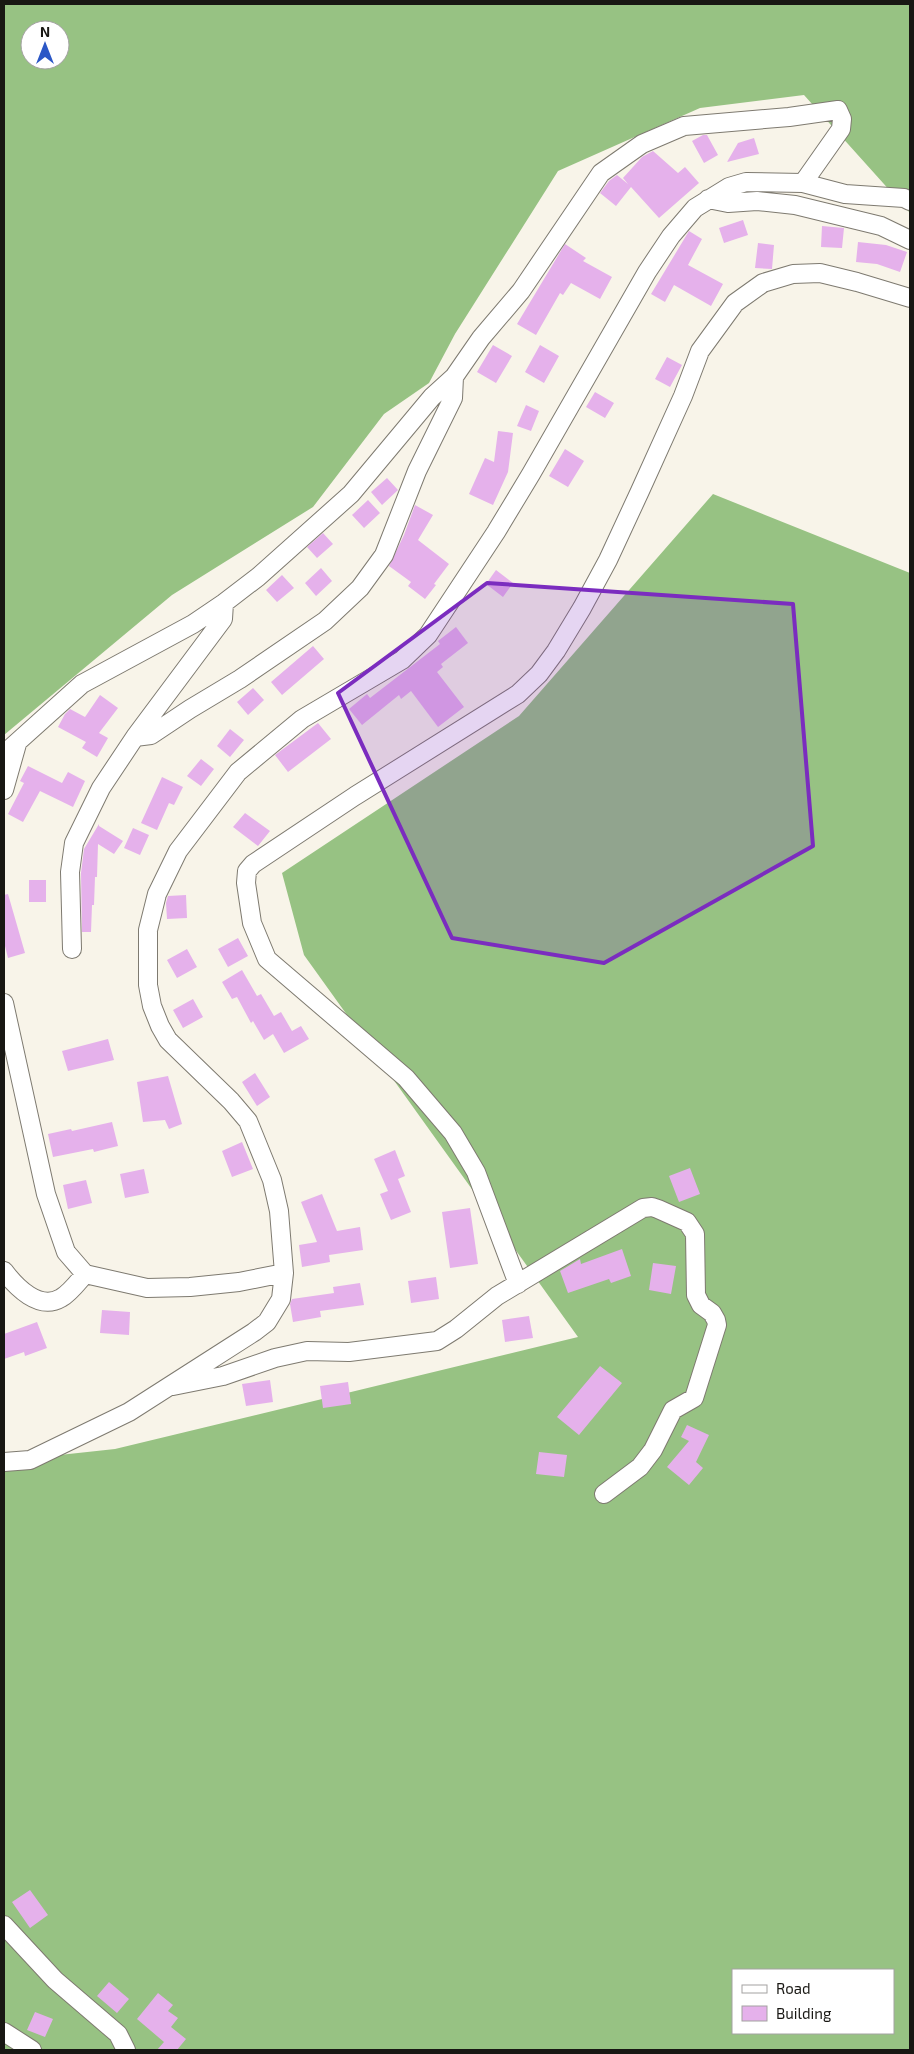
<svg xmlns="http://www.w3.org/2000/svg" width="914" height="2054" viewBox="0 0 914 2054" font-family="'Exo 2',sans-serif">
  <rect width="100%" height="100%" fill="#f8f4e9"/>
  <path fill="#97c283" fill-rule="evenodd" d="M4 4H910V213L804 95 700 108 558 171 455 334 429 383 384 414 313 507 172 595 4 735ZM30 30H60V60H30Z
    M713 494 910 573V2050H4V1461L115 1449 578 1337 304 955 282 873 519 716ZM733 1970H893V2033H733Z"/>
  <path fill="#e5b1eb" d="M703 135H707L718 155 704 163 692 141Z
    M754 138 759 154 727 162 738 143Z
    M653 151 678 173 685 167 699 183 659 218 631 187 616 206 600 193 609 181 617 175 628 184 623 178 642 157Z
    M743 220 748 235 724 243 719 228Z
    M822 226 844 228 842 248 821 247Z
    M689 231 702 239 688 265 723 284 711 306 674 285 665 302 651 294Z
    M858 242 886 245 907 252 900 272 877 264 856 262Z
    M758 243 774 245 772 269 755 268Z
    M565 244 586 258 583 261 612 277 600 299 571 283 563 295 560 293 536 335 517 324Z
    M493 345 512 356 496 383 477 372Z
    M540 345 559 356 544 383 525 372Z
    M667 357 682 365 670 387 655 379Z
    M595 392 614 403 605 418 586 407Z
    M526 405 539 411 531 431 517 426Z
    M498 431 513 433 508 472 493 505 469 494 485 458 494 462Z
    M565 449 584 461 568 487 549 476Z
    M387 478 398 490 382 505 371 492Z
    M368 500 380 513 364 528 352 515Z
    M415 505 433 515 418 540 449 564 434 584 436 585 425 599 408 586 411 582 389 566 404 535Z
    M323 533 333 544 317 558 307 547Z
    M321 568 332 581 316 596 305 583Z
    M496 570 513 583 503 597 486 584Z
    M282 575 294 588 277 602 266 590Z
    M456 627 468 643 441 664 443 667 437 672 464 707 438 727 411 691 401 699 399 695 362 725 349 709 367 694 370 698 440 644 438 641Z
    M313 646 324 659 282 695 271 682Z
    M253 688 264 700 248 715 237 702Z
    M100 695 118 708 99 733 108 738 97 757 82 748 86 742 58 727 65 714 70 709 85 717Z
    M318 723 331 739 288 772 275 755Z
    M230 729 244 740 230 757 217 746Z
    M201 759 214 769 201 786 187 776Z
    M28 766 62 783 68 772 85 781 73 807 40 791 23 822 8 814 24 783 20 781Z
    M162 777 183 787 174 805 169 803 157 830 141 823Z
    M245 813 270 831 258 846 233 827Z
    M99 824V826L123 841 114 854 98 844 97 877H95L94 905H92L91 932H82L81 873 84 849Z
    M133 828 149 835 140 855 124 848Z
    M29 880H46V902H29Z
    M8 894 25 953 8 958 4 942V895Z
    M186 895 187 918 167 919 166 903 168 896Z
    M238 938 248 956 228 967 218 949Z
    M187 949 197 967 177 978 167 960Z
    M242 970 257 996 261 994 274 1016 281 1012 292 1031 301 1026 309 1039 284 1053 273 1034 264 1040 253 1021 251 1023 237 997 232 999 222 982Z
    M193 999 203 1017 183 1028 173 1010Z
    M108 1039 114 1060 68 1071 62 1051Z
    M255 1073 270 1097 257 1106 242 1082Z
    M168 1076 182 1124 169 1129 165 1120 143 1122 137 1082Z
    M112 1122 118 1146 94 1152 93 1149 53 1157 48 1134 71 1129 72 1131Z
    M242 1142 253 1169 232 1177 222 1151Z
    M395 1150 405 1176 398 1179 411 1212 391 1220 380 1194 388 1191 374 1159Z
    M690 1168 700 1194 679 1202 669 1176Z
    M144 1169 149 1193 125 1198 120 1174Z
    M86 1180 92 1203 68 1209 63 1185Z
    M322 1194 337 1231 360 1227 363 1250 329 1255 330 1262 302 1267 299 1245 317 1242 301 1202Z
    M470 1208 478 1264 450 1268 442 1212Z
    M622 1249 631 1276 611 1283 609 1279 568 1293 560 1271 580 1259 581 1264Z
    M653 1263 676 1266 671 1294 649 1290Z
    M436 1277 439 1299 411 1303 408 1281Z
    M360 1283 364 1305 320 1311 321 1317 293 1322 290 1304 292 1299 334 1293 333 1287Z
    M102 1310 130 1312 129 1335 100 1333Z
    M529 1316 533 1338 505 1342 502 1320Z
    M37 1322 47 1348 25 1356 24 1352 4 1359V1334Z
    M600 1366 622 1383 579 1435 557 1417Z
    M270 1380 273 1402 246 1406 242 1384Z
    M348 1382 351 1404 323 1408 320 1386Z
    M687 1425 709 1435 696 1462 703 1468 689 1485 667 1467 689 1441 681 1437Z
    M539 1452 567 1455 564 1477 536 1474Z
    M30 1890 48 1915 30 1928 12 1902Z
    M109 1982 129 1999 117 2013 97 1996Z
    M158 1993 173 2005 168 2011 178 2018 171 2027 186 2039 177 2050H157L164 2042 137 2019Z
    M35 2012 53 2019 45 2037 27 2030Z"/>
  <g fill="none" stroke-linecap="round" stroke-linejoin="round">
    <g stroke="#7e7a70" stroke-width="20">
      <path id="minor" d="M708 199 728 203 757 201 795 205 881 226 910 240
        M135 737 223 619 224 603
        M4 754 82 684 193 624 224 603 258 577 351 494 432 397 454 377 481 338 521 291 601 173 642 144 684 126 789 117 838 110 842 119 841 129 803 183
        M4 790 17 744
        M72 949 70 872 74 843 101 788 135 737 151 735 190 709 240 679 325 621 360 588 384 555 417 471 453 398 454 377
        M4 1003 46 1194 66 1252 85 1274 147 1288 190 1287 239 1282 284 1273
        M4 1271C16 1287 39 1311 61 1298 70 1293 78 1282 85 1274
        M518 1284 476 1172 453 1133 406 1078 267 959 252 923 246 883 247 871 253 864 355 796 518 694 539 674 556 651 582 608 608 560 640 491 683 396 700 351 735 303 763 283 793 274 820 273 857 282 910 298
        M173 1386 223 1376 275 1358 307 1351 349 1352 437 1341 456 1329 497 1296 643 1208 652 1207 658 1209 687 1222 695 1234 696 1295 701 1305 712 1313 716 1320 717 1325 694 1398 673 1410 653 1450 640 1467 604 1494
        M4 1462 30 1460 129 1412 254 1332 267 1322 281 1299 284 1273 279 1211 272 1180 248 1121 231 1101 168 1040 160 1026 152 1006 148 985V930L157 894 178 851 238 772 302 719 402 660 428 635 496 532 531 474 647 272 671 236 695 208 729 187 746 182 803 183 845 194 904 198 910 201
        M4 1925 55 1980 118 2034 126 2050
        M4 2032 32 2050"/>
    </g>
    <use href="#minor" stroke="#fff" stroke-width="18"/>
  </g>
  <path fill="#7b2cbf" fill-opacity="0.2" stroke="#7b2cbf" stroke-width="4" stroke-linejoin="round" d="M487 583 793 604 813 846 604 963 452 938 338 693Z"/>
  <rect width="914" height="2054" fill="none" stroke="#181713" stroke-width="10"/>
  <rect x="732" y="1969" width="162" height="65" fill="#ffffff" stroke="#a3a2a1"/>
  <rect x="742" y="1985" width="25" height="8" fill="#ffffff" stroke="#a3a2a1"/>
  <text x="776" y="1994" font-size="15" fill="#181713">Road</text>
  <rect x="742" y="2006" width="25" height="15" fill="#e5b1eb" stroke="#a3a2a1"/>
  <text x="776" y="2019" font-size="15" fill="#181713">Building</text>
  <g transform="translate(45 45)"><circle r="24" fill="#ffffff" stroke="#a3a2a1"/>
  <path d="M0-4L9 19L0 12L-9 19Z" fill="#2b57c6"/>
  <text y="-8" font-size="14" font-weight="bold" text-anchor="middle" fill="#181713">N</text>
  </g>
</svg>
